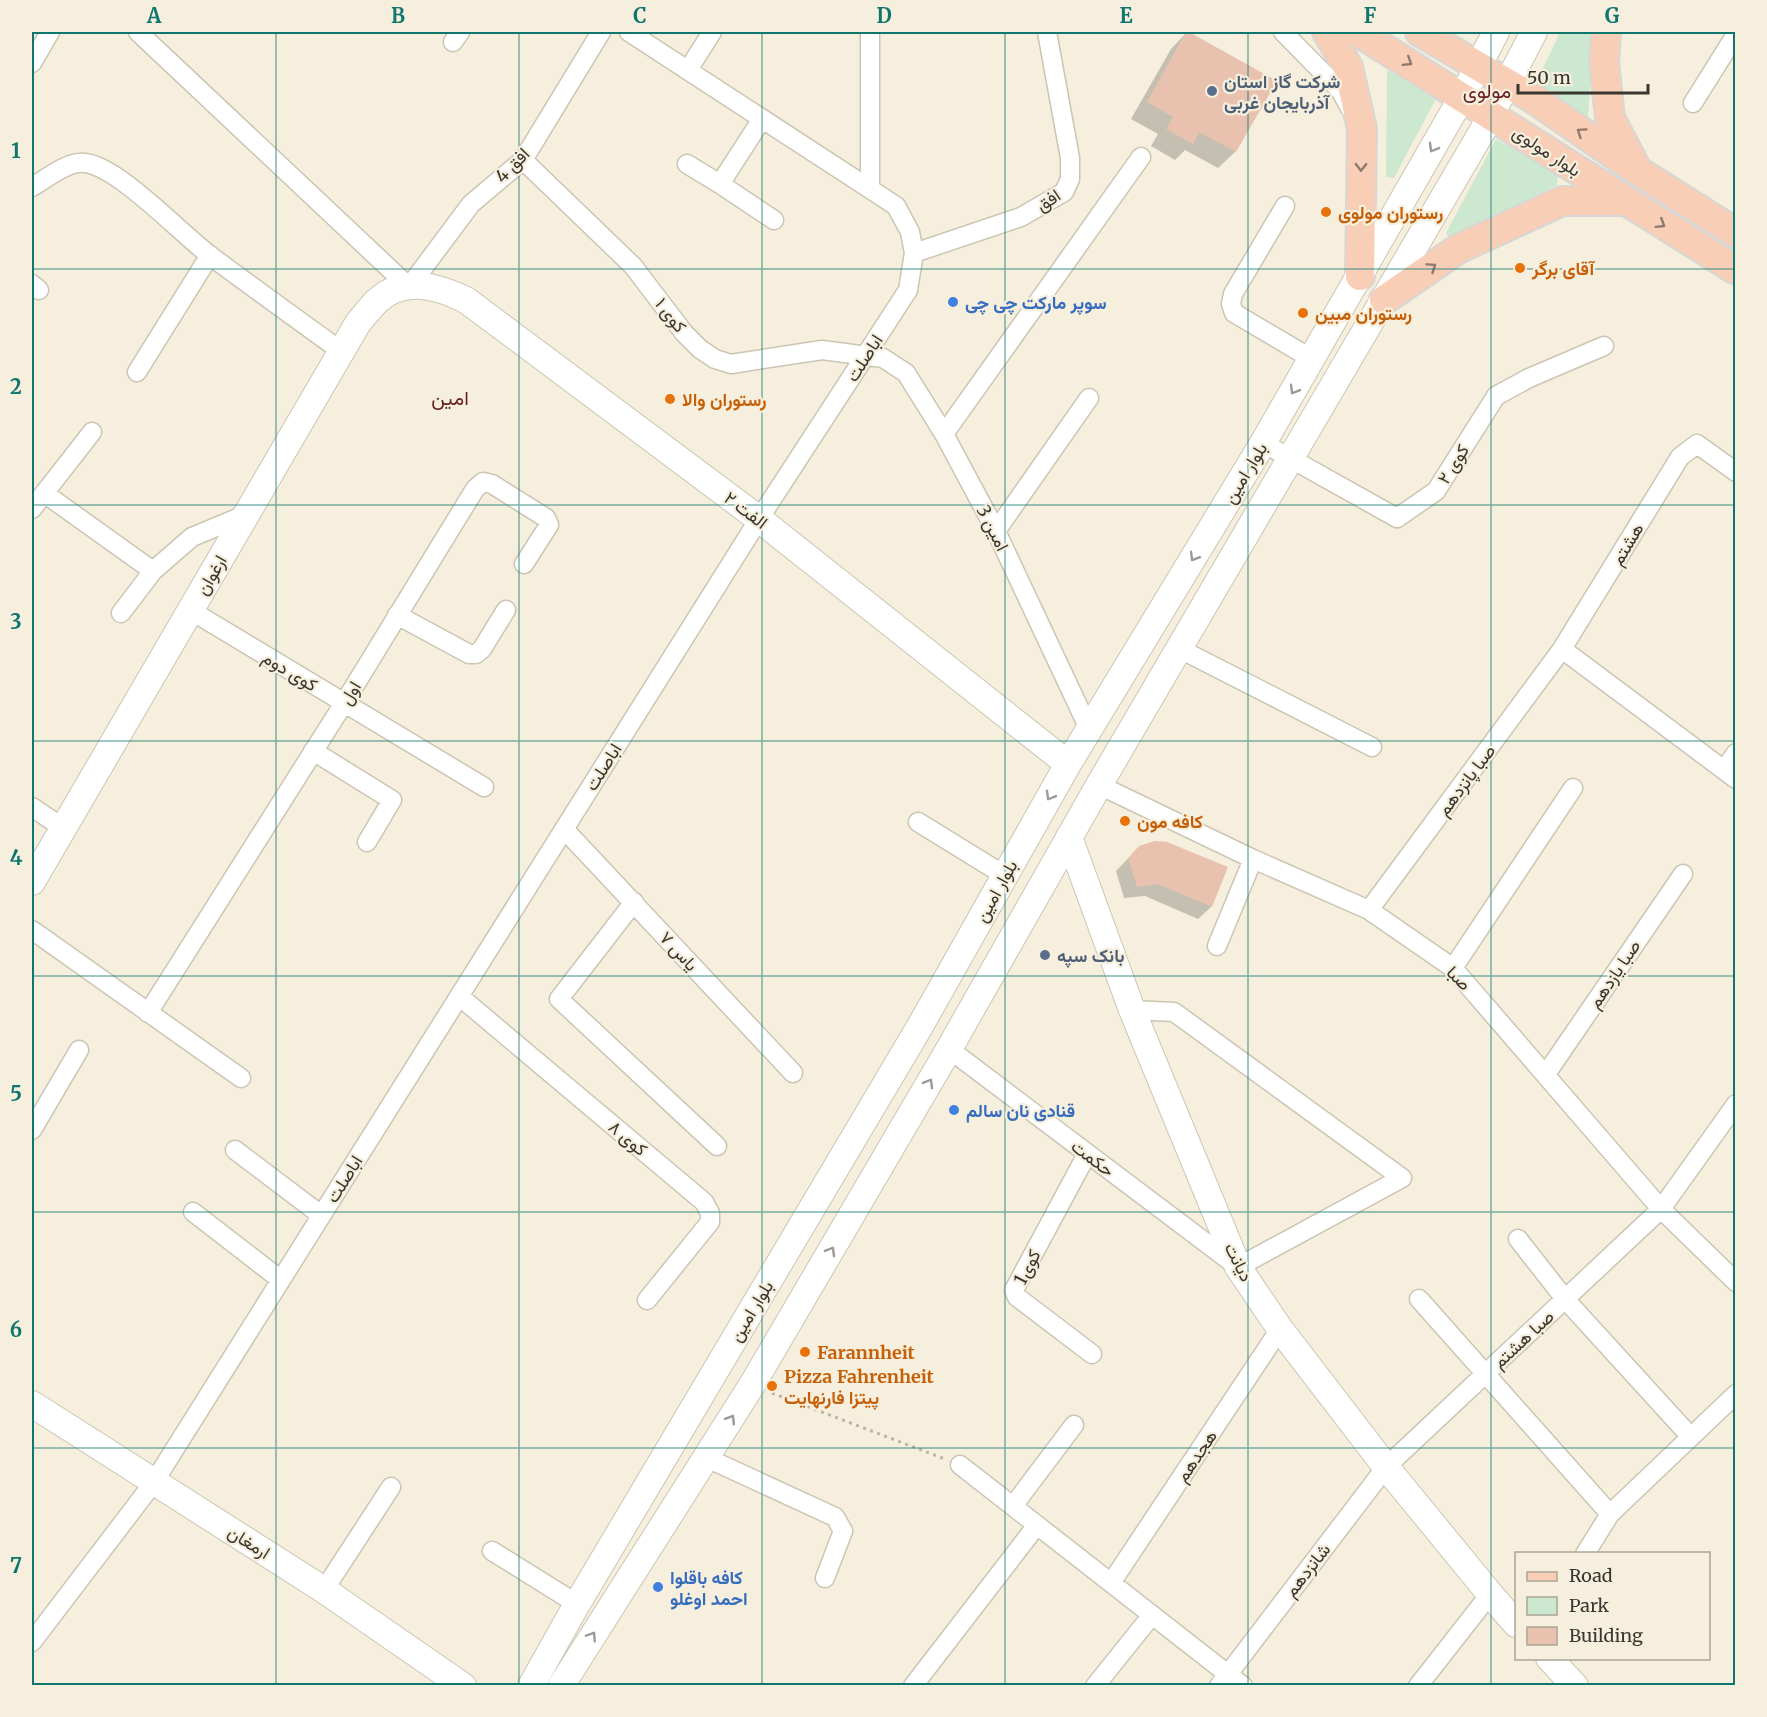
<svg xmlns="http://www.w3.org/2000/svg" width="1767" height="1717" viewBox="0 0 1767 1717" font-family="Merriweather,Vazirmatn,serif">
  <rect width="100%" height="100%" fill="#f6efdd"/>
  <path fill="#cce9d0" d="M1560 32H1594L1588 118 1535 85Z
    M1387 70 1438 95 1394 178 1386 177Z
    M1496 139 1558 173 1557 185 1449 239 1446 233Z"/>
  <path fill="#0003" d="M1187 32 1275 81 1235 152 1218 168 1185 150 1175 160 1151 146 1158 134 1131 119 1171 49Z
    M1139 847 1226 868 1211 907 1198 919 1145 896 1124 898 1116 871Z"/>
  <path fill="#e9c2af" d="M1186 32H1189L1277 81 1236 152 1199 132 1193 144 1166 129 1173 117 1147 102Z
    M1155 841 1167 842 1228 867 1212 907 1158 884 1137 887 1128 858 1139 846Z"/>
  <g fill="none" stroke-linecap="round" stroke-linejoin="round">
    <g stroke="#ccc5b3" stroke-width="21">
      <path id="street" d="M138 32 409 287 471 204 523 160 601 32
        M629 32 870 189
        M1283 32 1340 90 1350 108
        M453 42 460 32
        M32 63 50 32
        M688 70 712 32
        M1693 103 1733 39
        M762 119 720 184 774 220
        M523 160 633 266 684 333 700 349 715 359 731 364 822 350 883 358 906 373 944 434 996 531 1089 729
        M687 164 720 184
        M32 187C46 179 67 161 85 163 118 166 182 235 212 257 255 289 298 320 341 351
        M1285 206 1233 294 1231 304 1234 313 1312 359
        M914 253 1021 217 1064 192 1070 179V158L1047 32
        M32 284 39 290
        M137 372 210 255
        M944 434 1141 157
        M1263 443 1397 518 1436 491 1496 396 1529 378 1604 346
        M44 493 153 571
        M32 509 92 432
        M996 531 1089 398
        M190 610 484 787
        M121 613 153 571 192 537 245 515
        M397 615 469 654H476L482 649 506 610
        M1178 648 1372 747
        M1562 649 1736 779
        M313 751 392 800 367 842
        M1724 770 1736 753
        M1099 785 1253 859 1369 910 1453 968 1661 1209 1736 1282
        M32 807 63 828
        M918 822 1004 875
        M564 829 793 1073
        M634 902 559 999 717 1146
        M1369 910 1562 649 1680 457 1697 444 1736 472
        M32 930 241 1078
        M1217 946 1253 859
        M1453 968 1573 788
        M459 996 704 1202 710 1213V1222L647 1300
        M148 1013 344 703 475 489 483 482 492 484 546 518 549 525 524 564
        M949 1049 1238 1267 1402 1178 1174 1012 1132 1010
        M1546 1074 1683 874
        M32 1130 79 1050
        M235 1150 321 1215
        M1087 1154 1014 1290 1017 1297 1092 1354
        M193 1212 281 1280
        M1518 1239 1565 1299 1690 1436
        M1419 1299 1610 1514
        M707 1458 835 1517 843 1531 825 1578
        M960 1465 1243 1686
        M1013 1506 1074 1425
        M492 1551 577 1604
        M1585 1554 1610 1514 1736 1394
        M1111 1583 1280 1329
        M324 1590 391 1487
        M32 1642 154 1482 759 519 908 290 914 253 910 232 896 206 870 189V32
        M913 1686 1037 1525
        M1095 1686 1152 1615
        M1219 1686 1386 1467 1661 1209 1736 1104
        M1418 1686 1490 1594"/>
    </g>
    <g stroke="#ccc5b3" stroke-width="28">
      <path id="secondary" d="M1069 837 1132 1010 1238 1267 1280 1329 1386 1467 1490 1594 1516 1624
        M32 882 358 323C364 316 370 308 377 301 404 276 437 286 466 300L759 519 1068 764
        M32 1404 324 1590 463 1686
        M1549 1658 1575 1686
        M531 1686 577 1604 919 1028 1068 764 1263 443 1462 97 1496 32
        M561 1686 752 1385 949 1049 1099 785 1483 130 1534 32"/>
    </g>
    <g stroke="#d7d7d5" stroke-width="32">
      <path id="primary" d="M1327 32 1348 67 1362 129 1360 276
        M1358 32 1736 270
        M1420 32 1534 99 1638 171 1736 233
        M1606 32 1604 62 1610 118 1635 166
        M1384 300 1458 249 1562 201H1624"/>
    </g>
    <path stroke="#bbb5a6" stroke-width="3" stroke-dasharray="3 4.5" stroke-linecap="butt" d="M772 1393 945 1459"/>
    <use href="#street" stroke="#fff" stroke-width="18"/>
    <use href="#secondary" stroke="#fff" stroke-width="26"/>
    <use href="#primary" stroke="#f8ceb6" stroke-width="28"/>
  </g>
  <defs><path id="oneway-chevron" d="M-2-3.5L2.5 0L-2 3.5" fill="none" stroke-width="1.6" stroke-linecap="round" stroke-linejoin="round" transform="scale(1.5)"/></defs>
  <g stroke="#8f7a6c">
    <use href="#oneway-chevron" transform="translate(1408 62) rotate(32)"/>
    <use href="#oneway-chevron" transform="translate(1581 132) rotate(-145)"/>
    <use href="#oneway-chevron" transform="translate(1361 167) rotate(91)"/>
    <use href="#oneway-chevron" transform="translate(1661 224) rotate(32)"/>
    <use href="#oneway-chevron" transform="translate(1432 267) rotate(-34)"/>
  </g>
  <g stroke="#9c9a97">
    <use href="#oneway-chevron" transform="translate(1433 148) rotate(120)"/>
    <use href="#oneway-chevron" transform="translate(1294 390) rotate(120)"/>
    <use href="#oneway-chevron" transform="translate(1194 557) rotate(121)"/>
    <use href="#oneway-chevron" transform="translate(1050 796) rotate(120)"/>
    <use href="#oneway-chevron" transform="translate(929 1083) rotate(-60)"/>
    <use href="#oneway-chevron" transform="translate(831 1251) rotate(-60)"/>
    <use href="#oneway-chevron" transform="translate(731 1419) rotate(-58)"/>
    <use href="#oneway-chevron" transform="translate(592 1636) rotate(-57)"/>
  </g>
  <path fill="none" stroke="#0f766e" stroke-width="1.5" stroke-opacity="0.55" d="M276 32V1686M519 32V1686M762 32V1686M1005 32V1686M1248 32V1686M1491 32V1686M32 269H1736M32 505H1736M32 741H1736M32 976H1736M32 1212H1736M32 1448H1736"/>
  <g fill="#5c6f8a" stroke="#f6efdd" stroke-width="2">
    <circle cx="1212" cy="91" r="6"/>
    <circle cx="1045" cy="955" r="6"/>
  </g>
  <g fill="#e8710a" stroke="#f6efdd" stroke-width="2">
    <circle cx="1326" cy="212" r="6"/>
    <circle cx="1520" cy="268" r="6"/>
    <circle cx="1303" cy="313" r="6"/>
    <circle cx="670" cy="399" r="6"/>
    <circle cx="1125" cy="821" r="6"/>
    <circle cx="805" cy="1352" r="6"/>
    <circle cx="772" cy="1386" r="6"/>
  </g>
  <g fill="#3f7fe0" stroke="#f6efdd" stroke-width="2">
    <circle cx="953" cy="302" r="6"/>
    <circle cx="954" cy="1110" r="6"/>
    <circle cx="658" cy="1587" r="6"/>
  </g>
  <g text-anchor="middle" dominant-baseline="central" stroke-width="4.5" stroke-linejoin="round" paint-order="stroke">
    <g font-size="18" font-weight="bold" fill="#4e5e75" stroke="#f6efdd" text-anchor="start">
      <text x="1224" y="81">شرکت گاز استان<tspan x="1224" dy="21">آذربایجان غربی</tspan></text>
      <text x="1057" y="955">بانک سپه</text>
    </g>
    <g font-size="18" fill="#39362f" stroke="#f6efdd">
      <text transform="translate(1547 151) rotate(33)">بلوار مولوی</text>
      <text transform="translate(512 165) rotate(-46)">افق 4</text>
      <text transform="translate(1048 200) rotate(-34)">افق</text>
      <text transform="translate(671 315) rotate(52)">کوی ۱</text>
      <text transform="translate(864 358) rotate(-57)">اباصلت</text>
      <text transform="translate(1453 464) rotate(-58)">کوی ۲</text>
      <text transform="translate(1245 473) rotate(-59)">بلوار امین</text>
      <text transform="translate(746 510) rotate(37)">الفت ۲</text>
      <text transform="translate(993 528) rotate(63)">امین 3</text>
      <text transform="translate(1627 544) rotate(-59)">هشتم</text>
      <text transform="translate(211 575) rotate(-60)">ارغوان</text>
      <text transform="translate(290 671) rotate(31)">کوی دوم</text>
      <text transform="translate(350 693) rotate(-59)">اول</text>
      <text transform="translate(603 767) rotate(-58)">اباصلت</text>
      <text transform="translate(1466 780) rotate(-53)">صبا پانزدهم</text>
      <text transform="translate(996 891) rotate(-61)">بلوار امین</text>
      <text transform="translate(679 951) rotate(47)">یاس ۷</text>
      <text transform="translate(1614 974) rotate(-56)">صبا یازدهم</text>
      <text transform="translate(1459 978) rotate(45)">صبا</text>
      <text transform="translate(628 1138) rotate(40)">کوی ۸</text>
      <text transform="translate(1093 1158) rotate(37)">حکمت</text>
      <text transform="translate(344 1179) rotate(-58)">اباصلت</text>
      <text transform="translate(1239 1262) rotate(63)">دیانت</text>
      <text transform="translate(1027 1267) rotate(-63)">کوی1</text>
      <text transform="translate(751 1311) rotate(-59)">بلوار امین</text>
      <text transform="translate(1523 1339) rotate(-43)">صبا هشتم</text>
      <text transform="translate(1196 1456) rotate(-56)">هجدهم</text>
      <text transform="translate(249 1542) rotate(32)">ارمغان</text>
      <text transform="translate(1307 1570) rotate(-52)">شانزدهم</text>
    </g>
    <g font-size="18" font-weight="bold" fill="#c56008" stroke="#f6efdd" text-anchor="start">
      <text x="1338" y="212">رستوران مولوی</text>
      <text x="1532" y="268">آقاى برگر</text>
      <text x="1315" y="313">رستوران مبین</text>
      <text x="682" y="399">رستوران والا</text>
      <text x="1137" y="821">کافه مون</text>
      <text x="817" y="1352">Farannheit</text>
      <text x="784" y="1376">Pizza Fahrenheit<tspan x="784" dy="21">پیتزا فارنهایت</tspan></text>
    </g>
    <g font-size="18" font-weight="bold" fill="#366cbe" stroke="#f6efdd" text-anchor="start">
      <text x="965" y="302">سوپر مارکت چی چی</text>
      <text x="966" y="1110">قنادی نان سالم</text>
      <text x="670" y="1577">کافه باقلوا<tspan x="670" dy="21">احمد اوغلو</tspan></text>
    </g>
    <g font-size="20" fill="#651f21" stroke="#f6efdd">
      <text x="1487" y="90">مولوی</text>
      <text x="450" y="397">امین</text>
    </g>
  </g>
  <rect width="1767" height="1717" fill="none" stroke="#f6efdd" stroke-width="66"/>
  <rect x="1515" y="1552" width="195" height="108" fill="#f6efdd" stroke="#aaa597" stroke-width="1.5"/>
  <rect x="1527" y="1572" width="30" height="9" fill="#f8ceb6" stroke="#aaa597" stroke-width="1.5"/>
  <text x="1569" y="1582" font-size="18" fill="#39362f">Road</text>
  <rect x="1527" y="1597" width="30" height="18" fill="#cce9d0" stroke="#aaa597" stroke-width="1.5"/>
  <text x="1569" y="1612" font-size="18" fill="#39362f">Park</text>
  <rect x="1527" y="1627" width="30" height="18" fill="#e9c2af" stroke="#aaa597" stroke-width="1.5"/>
  <text x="1569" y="1642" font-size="18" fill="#39362f">Building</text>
  <path d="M1518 84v9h130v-9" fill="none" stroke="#39362f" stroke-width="3"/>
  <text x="1527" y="84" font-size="18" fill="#39362f" stroke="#f6efdd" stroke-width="4.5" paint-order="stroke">50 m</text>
  <rect x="33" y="33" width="1701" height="1651" fill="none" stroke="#0f766e" stroke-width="2"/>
  <g font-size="20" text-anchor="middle" font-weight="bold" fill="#0f766e">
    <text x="154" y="23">A</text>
    <text x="398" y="23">B</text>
    <text x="640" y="23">C</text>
    <text x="884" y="23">D</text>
    <text x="1126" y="23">E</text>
    <text x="1370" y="23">F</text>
    <text x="1612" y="23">G</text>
    <text x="16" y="158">1</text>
    <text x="16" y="394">2</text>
    <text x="16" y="629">3</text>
    <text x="16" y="865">4</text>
    <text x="16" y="1101">5</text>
    <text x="16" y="1337">6</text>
    <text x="16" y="1573">7</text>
  </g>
</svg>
